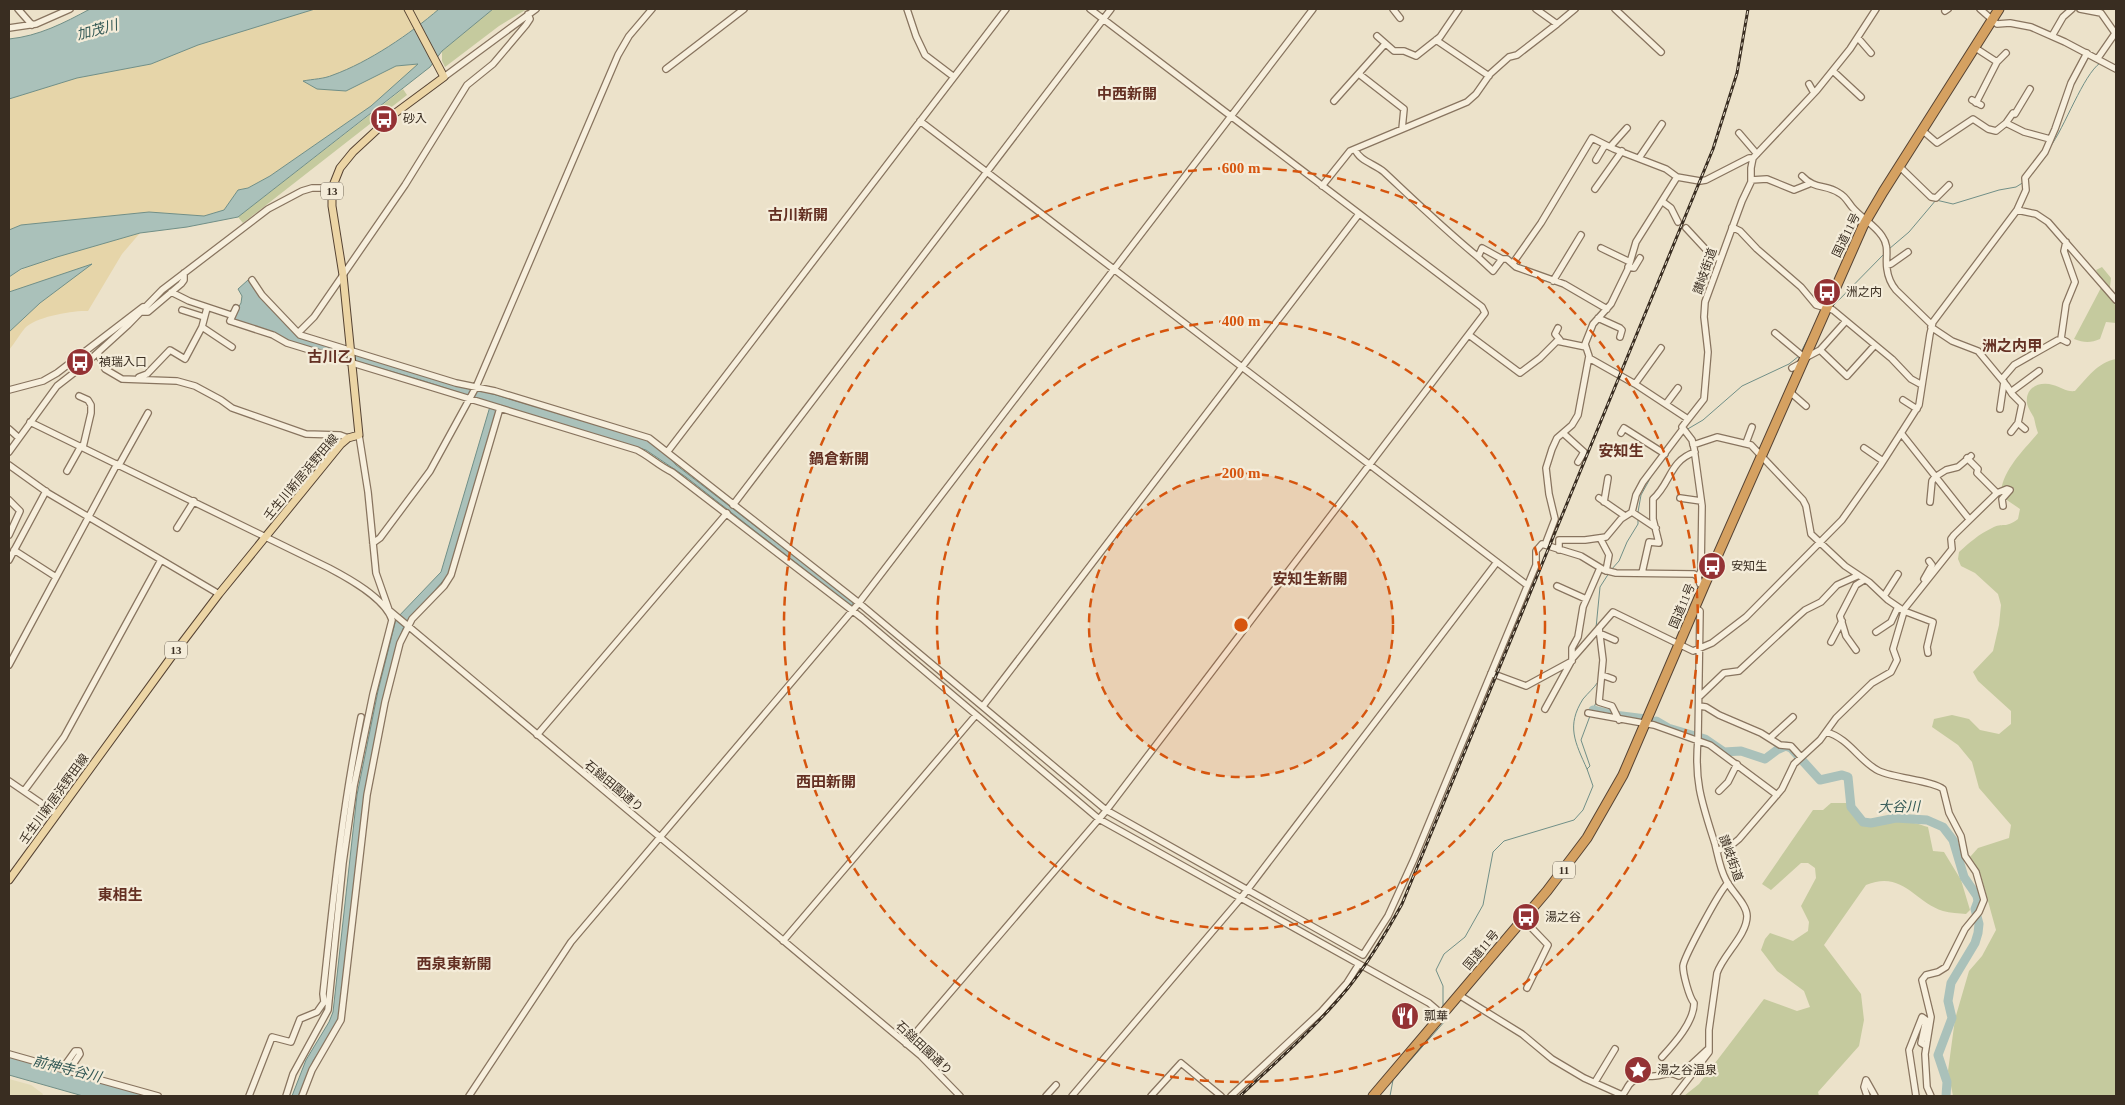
<svg xmlns="http://www.w3.org/2000/svg" width="2125" height="1105" viewBox="0 0 2125 1105" font-family="'Times New Roman','Noto Sans JP',serif">
  <rect width="100%" height="100%" fill="#ece2ca"/>
  <path fill="#e2dab7" d="M9 1079 31 1085 43 1094 42 1096H9Z"/>
  <path fill="#c5ca9e" d="M493 9H527L499 26 445 67 442 61V51Z
    M403 89 407 95 243 223 238 217Z
    M2102 267 2111 278 2109 297 2116 306V323L2106 322 2100 339C2091 343 2084 343 2074 339L2103 284 2096 270Z
    M2116 359V1096H1953L1948 1071 1955 1019 1969 971 1982 956 1996 930 1981 876 1970 857 1978 848 2009 838 2011 825 1979 788 1972 762 1958 745 1932 727 1934 719 1952 715 1969 719 1980 730 1999 734 2011 724V711L1978 681 1973 672 1993 651 1999 625 2001 605 1998 594 1975 573 1961 566 1958 559 1959 552C1969 543 1979 534 1992 528 2003 522 2005 529 2018 519L2020 509 2001 496C2000 472 2024 450 2038 433 2036 428 2035 422 2034 418 2032 413 2028 409 2027 403 2025 387 2040 381 2053 385 2061 387 2066 392 2075 391 2087 378 2098 362 2116 359Z
    M1831 803H1847C1862 838 1873 820 1900 821 1910 821 1918 824 1928 827L1933 851 1944 852 1961 880 1970 910 1966 914C1959 913 1950 913 1943 911 1914 902 1903 870 1866 885L1824 945 1861 994 1864 1020 1859 1046 1818 1092 1819 1096H1684L1699 1084 1764 999 1797 1011 1810 1007 1804 991 1777 971 1761 950 1765 939 1770 933 1793 941 1808 931 1809 922 1801 906 1816 878 1815 868 1808 863H1801L1771 890 1762 884 1813 810H1823Z"/>
  <path fill="#e6d5a9" d="M315 9H439C414 30 361 68 330 76 322 79 312 79 304 81L346 91 396 66 419 64 371 106 270 176 248 188 238 190 224 210 204 216 149 212 21 225 9 230V99L77 78 151 64 198 45Z
    M140 233 122 254 88 311C73 310 35 317 25 328 19 335 15 343 9 350V332L40 303 90 265 9 292V277C40 256 102 244 140 233Z"/>
  <path fill="#aac1ba" stroke="#718f87" d="M90 9H315L198 45 151 64 77 78 9 99V39C39 36 64 23 90 9Z
    M439 9H493L442 51 430 67 238 217 187 227 140 233 57 257 21 269 9 277V230L21 225 149 212 204 216 224 210 238 190 248 188 270 176 371 106 418 64 396 66 346 91 317 89 303 81C313 79 324 79 333 75 369 62 410 34 439 9Z
    M92 264 40 303 9 332V292Z
    M248 280 299 337 649 440 666 453 676 465 854 602 851 606 686 477 646 450 536 417 497 409 448 575 404 626 395 650 365 790 340 1014 335 1027 313 1061 300 1096H292L306 1060 329 1022 333 1012 357 795 378 691 396 619 441 572 491 403 424 381 288 341 234 320 232 318 241 303 242 296 238 289Z
    M9 1056 152 1096H83L9 1075Z"/>
  <g fill="none" stroke-linecap="round" stroke-linejoin="round">
    <path stroke="#718f87" stroke-width="1" d="M2050 147C2065 127 2083 75 2100 63
      M1889 249 1909 232 1936 200 1953 204 1999 190 2016 187 2024 182
      M1833 306 1884 254
      M1801 352 1817 321
      M1686 430 1703 420 1742 386 1789 364 1799 356
      M1657 467 1684 433
      M1638 512 1641 495 1652 475
      M1611 570 1619 561 1627 542 1638 524V519
      M1596 628 1600 587 1609 573
      M1593 710 1597 700
      M1587 769C1575 742 1566 726 1583 699 1588 693 1594 688 1598 682
      M1443 1007V986L1436 970 1444 954 1465 937 1483 905 1493 852 1504 841 1574 820 1583 810 1593 786 1587 769 1590 766 1581 740 1590 716
      M1390 1096 1393 1080 1445 1021V1018"/>
    <path stroke="#aac1ba" stroke-width="9" d="M1593 710 1614 715 1646 719
      M1656 721 1668 728 1705 739 1724 752 1741 751 1765 759 1777 750 1786 746 1791 748 1820 780 1842 775 1848 777 1851 807 1863 822 1871 823 1896 818 1927 820 1943 827 1953 840 1964 877 1977 896 1978 901 1975 909 1979 924 1978 933 1975 943 1951 983 1948 1001 1952 1018 1938 1055 1947 1082 1946 1096"/>
    <g stroke="#88745f" stroke-width="8">
      <path id="minor" d="M18 9 32 25
        M907 9 916 36 925 55 954 77
        M1393 9 1400 18
        M1615 9 1661 52
        M1980 9 1997 24 2010 23 2031 27 2065 42 2116 69
        M2080 9 2101 13 2115 33
        M1945 11 1948 9
        M1557 24 1575 9
        M9 28 36 24 70 9
        M1377 36 1394 51H1404L1416 56 1440 37 1459 9
        M2052 36 2063 17 2072 9
        M1858 38 1871 53
        M1436 40 1489 76
        M1974 47 1997 62
        M2098 58 2116 32
        M666 69 744 9
        M1833 71 1861 97
        M1359 74 1404 109 1402 129
        M444 77 536 9
        M1809 84 1814 93
        M1972 100 1981 105
        M1334 101 1385 44
        M1976 103 1997 62 2006 53
        M920 121 1527 585
        M2006 123 2013 113 2015 114 2030 89
        M1922 130 1937 143 1973 119 1988 129 1996 131 2006 123 2024 132 2050 139
        M1739 133 1757 154
        M1610 147 1627 128
        M1355 149C1359 161 1375 164 1384 172 1415 201 1445 230 1478 257L1482 248 1502 259H1507L1516 267 1564 284 1607 309
        M1639 158 1662 124
        M1596 160 1605 145
        M1899 166 1931 197 1936 198 1949 185
        M1802 176C1815 190 1826 184 1839 193 1845 196 1848 202 1852 207 1861 218 1874 224 1882 236 1890 247 1885 257 1887 269 1888 277 1891 284 1896 290L1932 325
        M1751 180 1767 179 1794 190 1809 184
        M1322 186 1350 151 1467 102 1476 94 1490 74 1509 57 1517 55 1557 24 1536 9
        M1595 189 1622 151
        M1663 202 1671 208 1678 222
        M2017 210 2036 214 2048 222 2116 300
        M1732 227 1740 231 1757 249 1801 287 1816 305 1833 310 1892 359 1911 379 1922 385
        M1686 228 1711 255 1720 259
        M1601 248 1630 262
        M1478 257 1493 271 1502 259
        M1513 263 1541 223 1592 138 1614 149 1666 169 1677 177 1700 181 1706 180 1749 158H1753
        M1887 265 1891 264 1908 252
        M1628 267 1634 268 1640 258
        M252 280 262 295 300 335 456 383 495 391 649 438 859 603 1106 810 1363 955 1388 916 1414 859 1536 565V551L1542 544 1581 556 1604 570 1616 573 1694 574 1698 577 1700 584 1704 586
        M1553 281 1581 235
        M171 292 189 301 231 315
        M236 308 230 321 273 335 287 343 637 450C649 456 659 466 672 472L862 618 1099 819 1429 1003 1443 1015
        M182 310 204 317
        M141 312H148L181 284 184 280V273
        M1598 318 1620 328 1622 330 1620 337
        M202 327 232 347
        M1931 327 1952 341 1978 351 2007 386 2012 394 2022 404 2018 423 2011 432
        M1558 328 1555 334 1560 340
        M298 333 314 317 405 185 467 85 493 64 526 25 530 19 528 14
        M1775 333 1805 358 1820 350 1846 321
        M1469 335 1520 373 1540 358 1557 341 1586 347
        M2061 339 2066 304 2075 282 2064 251 2066 242
        M1820 350 1847 376 1875 345
        M98 353 105 369 122 379 177 381 195 386 221 400 232 408 306 434 340 435 348 438
        M1589 358 1635 384 1688 419
        M1792 368 1803 362
        M139 377 147 374 170 350 185 359 202 327 207 308
        M2002 379 2014 365 2058 340 2061 339 2067 342
        M1635 384 1661 348
        M9 390 43 381 57 373 143 307
        M2012 391 2039 371
        M1790 392 1806 406
        M79 396 88 400 91 405V413L83 447
        M1903 400 1917 409
        M1666 404 1678 388
        M2000 409 2004 382
        M30 422 329 568C348 578 385 598 392 620L373 694 354 786 343 863 328 1010 293 1074 286 1096
        M2018 423 2025 429
        M9 429 19 438
        M1563 433 1584 452 1578 462
        M1621 433 1624 428 1665 454
        M1901 433 1969 519
        M359 435 368 492 376 573 389 610 921 1056 960 1096
        M1746 443 1752 427
        M1693 445 1717 437 1751 445 1803 500 1806 506 1811 534 1845 566 1869 582 1888 600 1904 611 1933 622 1927 647 1928 653
        M1864 448 1883 461
        M668 451 1006 9
        M9 452 57 386 84 365 128 325 162 290 268 209 302 191 312 188H332
        M1967 458 1978 469 1977 473 1997 493 2007 489 2010 490 2002 499 2003 506
        M9 465 48 493 219 594
        M119 465 148 413
        M67 471 81 446
        M1599 498 1625 516
        M1680 498 1701 501
        M9 500 20 511 9 535
        M1604 502 1608 478
        M1930 502 1932 481 1935 477 1946 470 1958 467 1971 456
        M733 505 1111 9
        M1632 512 1656 528
        M177 528 194 501
        M1600 538 1609 555 1606 571
        M373 543 380 538 430 471 476 387 618 55 629 36 652 9
        M1545 545 1555 519 1549 494 1546 468 1552 449 1557 438 1572 425 1578 415 1589 356 1585 344 1593 324 1611 304 1628 269 1636 242 1677 177
        M14 550 56 577
        M1559 550V540H1585L1606 537 1621 519 1632 512 1636 495 1643 482 1683 429
        M9 560 46 491
        M1642 573 1649 542 1659 543 1653 519V499C1671 483 1669 461 1695 452
        M1698 577 1701 571 1702 506 1694 448 1692 440 1682 427 1704 399 1708 352 1704 317 1705 302 1742 201 1751 182V168L1753 158 1817 90 1850 49 1876 9
        M1924 579 1932 565 1929 561
        M1557 586 1586 599
        M1884 596 1898 574
        M1599 628 1603 660 1599 702 1612 706 1619 720
        M1876 632 1891 622 1898 607
        M1599 633 1615 640
        M1831 642 1842 621
        M1856 650 1846 636 1840 616 1856 585 1864 580
        M1572 659 1613 612 1693 651 1712 643 1746 617 1842 520 1880 466 1919 405 1930 334 1933 322 2017 210 2026 190 2025 178 2045 152 2055 129 2071 83 2087 53
        M9 665 117 464
        M1491 673 1526 686 1572 661
        M1602 675 1613 679
        M1699 697 1724 673 1739 671 1796 618 1805 610 1821 602 1837 585 1857 576
        M983 706 1359 214
        M1699 706 1706 707 1719 715 1761 733 1780 745 1791 746 1801 757
        M1545 709 1572 660V648L1578 637 1583 607 1600 568
        M1588 713 1654 725 1710 745 1777 795
        M1826 732C1849 738 1860 762 1879 771 1894 778 1934 781 1943 789L1949 813 1961 836 1965 856 1976 872 1984 900 1979 912 1965 929 1946 967 1938 972 1926 975 1922 980 1931 1017 1925 1054 1927 1087 1931 1096
        M537 735 727 513
        M1770 738 1793 717
        M9 781 57 814
        M24 791 64 737 161 560
        M1719 791 1728 782 1737 764
        M1717 851 1733 844 1739 839 1782 789 1794 764 1820 740 1836 718 1872 683 1891 672 1897 660 1893 649 1905 608 1952 549 1951 539 1954 535 1997 493
        M1523 919 1548 945 1527 988
        M783 941 976 715
        M1459 995 1522 1034 1552 1059 1584 1078 1622 1095C1627 1091 1627 1085 1632 1082 1641 1074 1644 1077 1655 1076 1666 1075 1667 1071 1679 1076L1707 1050
        M324 1002 323 994C333 901 342 809 361 717
        M906 1044 1105 812 1485 313 1482 307 1090 9
        M9 1054 62 1069 75 1051H79L80 1054 70 1069 72 1072 158 1096
        M1662 1057C1674 1044 1694 1022 1694 1003 1689 997 1683 974 1683 966 1684 957 1720 890 1728 883
        M1595 1082 1615 1049
        M249 1096 272 1037 291 1042 300 1019 317 1012 324 1002H327
        M302 1096 312 1070 341 1020 367 795 385 702 400 643 412 619 444 586 451 575 500 408
        M469 1096 571 942 858 604 1313 9
        M1046 1096 1056 1085
        M1072 1096 1241 898 1497 562
        M1151 1096 1181 1063 1221 1096
        M1231 1096 1321 1012 1347 983 1359 964
        M1675 1096 1709 1052V1030L1717 973C1723 955 1747 935 1747 916 1747 904 1731 891 1726 880 1720 869 1718 856 1715 844 1702 803 1694 782 1698 739L1700 611 1695 607
        M1867 1096 1864 1087 1866 1080 1875 1096
        M1916 1096 1909 1050 1922 1017 1926 1020 1921 1043 1926 1046"/>
    </g>
    <g stroke="#564333" stroke-width="9">
      <path id="major" d="M9 880 172 656 219 594 341 444 348 438 359 435 343 275 332 206V188L340 168 353 152 394 114 444 77 408 9"/>
    </g>
    <g stroke="#564333" stroke-width="11">
      <path id="highway" d="M1373 1096 1547 891 1587 838 1623 775 1704 586 1863 226 1883 192 1999 9"/>
    </g>
    <use href="#minor" stroke="#f7efdd" stroke-width="5.5"/>
    <use href="#major" stroke="#ecd5a5" stroke-width="7"/>
    <use href="#highway" stroke="#d5a161" stroke-width="9"/>
    <g stroke="#392d21" stroke-width="3">
      <path id="rail" d="M1240 1096C1277 1061 1316 1027 1348 988 1369 962 1386 933 1402 904L1713 149 1737 73 1748 9"/>
    </g>
    <use href="#rail" stroke="#f4ecd9" stroke-width="1" stroke-dasharray="4" stroke-linecap="butt"/>
  </g>
  <circle cx="1241" cy="625" r="152" fill="#d6550e" fill-opacity=".12"/>
  <g fill="none" stroke="#d6550e" stroke-width="2.5" stroke-dasharray="9 6">
    <circle cx="1241" cy="625" r="152"/>
    <circle cx="1241" cy="625" r="304"/>
    <circle cx="1241" cy="625" r="457"/>
  </g>
  <defs>
    <g id="bus-disc" transform="scale(1.4375)"><circle r="9.5" fill="#943234" stroke="#f4ecd9"/><path d="M-5-6H5V4H4V6H2V4H-2V6H-4V4H-5ZM-3.5-4V0h7V-4ZM-3.5 1.2v1.5H-2V1.2ZM2 1.2v1.5H3.5V1.2Z" fill="#fff"/></g>
    <g id="restaurant-disc" transform="scale(1.4375)"><circle r="9.5" fill="#943234" stroke="#f4ecd9"/><path d="M-5-6h1v4h1v-4h1v4h1v-4h1v5L-1.5 .5V6h-2V.5L-5-1ZM5-6V6H3V1.5H1.5Q1.5-4 5-6Z" fill="#fff"/></g>
    <g id="sight-disc" transform="scale(1.4375)"><circle r="9.5" fill="#943234" stroke="#f4ecd9"/><path d="M0-6L1.8-2.2L6-1.7L2.9 1.2L3.7 5.4L0 3.3L-3.7 5.4L-2.9 1.2L-6-1.7L-1.8-2.2Z" fill="#fff"/></g>
  </defs>
  <g fill-rule="evenodd">
    <use href="#bus-disc" x="384" y="119"/>
    <use href="#bus-disc" x="1827" y="292"/>
    <use href="#bus-disc" x="80" y="362"/>
    <use href="#bus-disc" x="1712" y="566"/>
    <use href="#bus-disc" x="1526" y="917"/>
    <use href="#restaurant-disc" x="1405" y="1016"/>
    <use href="#sight-disc" x="1638" y="1070"/>
  </g>
  <g text-anchor="middle" dominant-baseline="central" stroke-width="4.5" stroke-linejoin="round" paint-order="stroke">
    <g fill="#f4ecd9" stroke="#716658" stroke-width="1">
      <rect x="321" y="182.5" width="22" height="17" rx="4"/>
      <rect x="165" y="641.5" width="22" height="17" rx="4"/>
      <rect x="1553" y="861.5" width="22" height="17" rx="4"/>
    </g>
    <g font-size="11" font-weight="bold" fill="#392d21">
      <text x="332" y="191">13</text>
      <text x="176" y="650">13</text>
      <text x="1564" y="870">11</text>
    </g>
    <g font-size="12" fill="#392d21" stroke="#f4ecd9" text-anchor="start">
      <text x="403" y="119">砂入</text>
      <text x="1846" y="292">洲之内</text>
      <text x="99" y="362">禎瑞入口</text>
      <text x="1731" y="566">安知生</text>
      <text x="1545" y="917">湯之谷</text>
      <text x="1424" y="1016">瓢華</text>
      <text x="1657" y="1070">湯之谷温泉</text>
    </g>
    <g font-size="12" fill="#392d21" stroke="#f4ecd9">
      <text transform="translate(1846 235) rotate(-64)">国道11号</text>
      <text transform="translate(1705 271) rotate(-71)">讃岐街道</text>
      <text transform="translate(301 477) rotate(-50)">壬生川新居浜野田線</text>
      <text transform="translate(1682 606) rotate(-67)">国道11号</text>
      <text transform="translate(614 786) rotate(40)">石鎚田園通り</text>
      <text transform="translate(54 799) rotate(-54)">壬生川新居浜野田線</text>
      <text transform="translate(1731 858) rotate(70)">讃岐街道</text>
      <text transform="translate(1481 950) rotate(-50)">国道11号</text>
      <text transform="translate(924 1048) rotate(43)">石鎚田園通り</text>
    </g>
    <g font-size="14" font-style="italic" fill="#325855" stroke="#f4ecd9">
      <text transform="translate(97 30) rotate(-15)">加茂川</text>
      <text transform="translate(1899 807) rotate(-1)">大谷川</text>
      <text transform="translate(67 1069) rotate(14)">前神寺谷川</text>
    </g>
    <g font-size="15" font-weight="bold" fill="#643023" stroke="#f4ecd9">
      <text x="1127" y="94">中西新開</text>
      <text x="798" y="215">古川新開</text>
      <text x="2012" y="346">洲之内甲</text>
      <text x="330" y="357">古川乙</text>
      <text x="1621" y="451">安知生</text>
      <text x="839" y="459">鍋倉新開</text>
      <text x="1310" y="579">安知生新開</text>
      <text x="826" y="782">西田新開</text>
      <text x="120" y="895">東相生</text>
      <text x="454" y="964">西泉東新開</text>
    </g>
  </g>
  <circle cx="1241" cy="625" r="8" fill="#d6550e" stroke="#f4ecd9" stroke-width="2.5"/>
  <g font-size="15" text-anchor="middle" font-weight="bold" fill="#d6550e" stroke="#f4ecd9" stroke-width="4.5" stroke-linejoin="round" paint-order="stroke">
    <text x="1241" y="173">600 m</text>
    <text x="1241" y="326">400 m</text>
    <text x="1241" y="478">200 m</text>
  </g>
  <rect width="2125" height="1105" fill="none" stroke="#392d21" stroke-width="20"/>
</svg>
